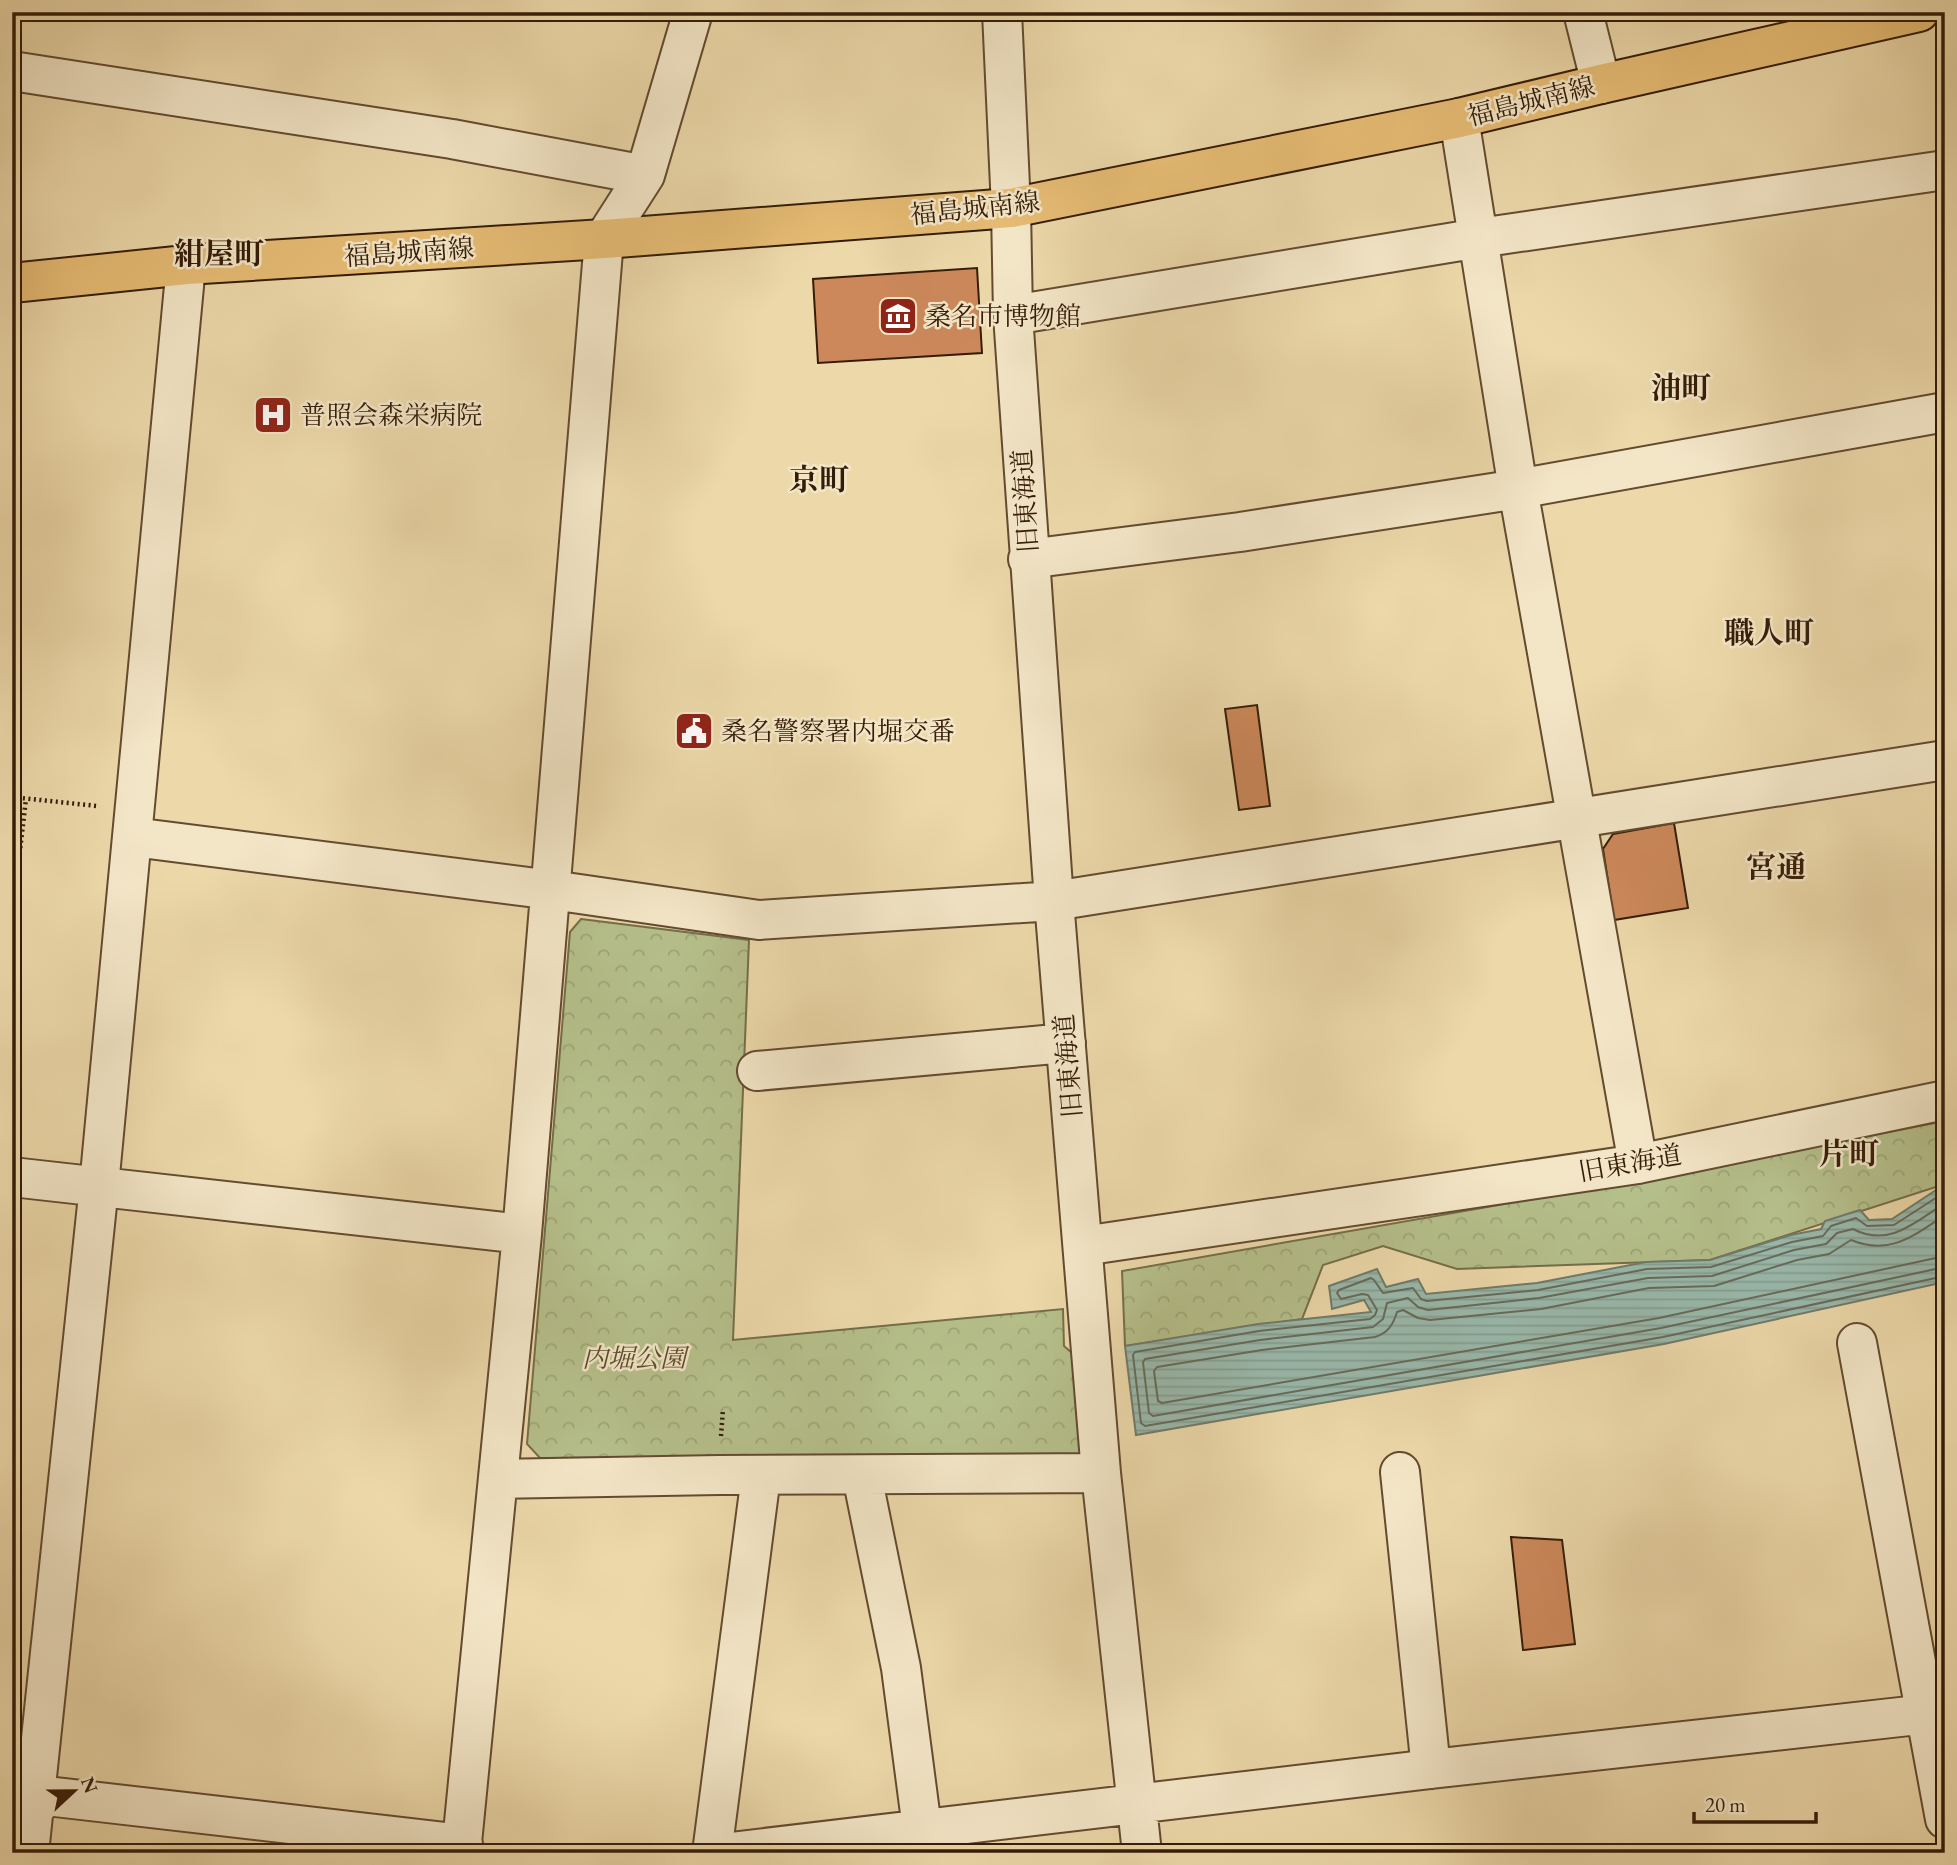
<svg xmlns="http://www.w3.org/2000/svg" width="1957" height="1865" viewBox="0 0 1957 1865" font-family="'EB Garamond','Noto Serif JP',serif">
  <defs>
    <pattern id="forest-crowns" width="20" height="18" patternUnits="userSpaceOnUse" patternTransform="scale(1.75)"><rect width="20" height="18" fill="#b5bf8a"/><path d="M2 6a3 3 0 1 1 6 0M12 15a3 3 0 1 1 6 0" fill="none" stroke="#9ca476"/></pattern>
    <pattern id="water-rules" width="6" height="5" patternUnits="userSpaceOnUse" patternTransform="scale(1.75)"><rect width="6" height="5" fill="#99b9ac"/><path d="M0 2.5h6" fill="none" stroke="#849e92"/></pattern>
  </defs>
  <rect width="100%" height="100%" fill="#ecd8a9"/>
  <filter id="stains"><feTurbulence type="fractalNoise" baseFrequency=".00286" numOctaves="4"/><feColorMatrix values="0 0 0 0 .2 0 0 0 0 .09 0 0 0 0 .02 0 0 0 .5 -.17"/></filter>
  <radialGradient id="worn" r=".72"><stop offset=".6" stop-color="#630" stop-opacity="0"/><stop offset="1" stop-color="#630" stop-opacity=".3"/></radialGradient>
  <path fill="url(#forest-crowns)" stroke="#756e49" stroke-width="2" d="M581 919 749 940 733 1340 1063 1309 1064 1346 1072 1353 1081 1455 540 1458 527 1444 570 932Z
    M1945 1121V1184L1710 1260 1457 1269 1383 1246 1323 1265 1302 1319 1125 1346 1122 1271 1642 1180Z"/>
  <path fill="url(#water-rules)" stroke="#717a6a" stroke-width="2" d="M1945 1184V1282L1664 1344 1136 1435 1125 1346 1258 1324 1371 1312 1364 1300 1332 1309 1329 1286 1377 1269 1386 1287 1418 1279 1426 1294 1537 1283 1646 1262 1710 1260 1791 1235 1821 1229 1825 1221 1860 1210 1869 1220 1892 1219Z"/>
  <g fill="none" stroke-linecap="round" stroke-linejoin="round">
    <path stroke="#676a5a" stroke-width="2" d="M1945 1192 1894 1225 1867 1226 1856 1218 1831 1226 1823 1236 1792 1242 1711 1267 1647 1269 1538 1290 1427 1301 1421 1299 1413 1288 1383 1293 1374 1280 1371 1278 1339 1290 1337 1293 1341 1299 1362 1294 1368 1295 1377 1310 1375 1315 1370 1319 1259 1331 1135 1352 1133 1355 1141 1423 1145 1426 1663 1337 1945 1276
      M1945 1203C1915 1222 1889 1248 1853 1229L1837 1233 1826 1244 1794 1250 1712 1276 1648 1278 1539 1298 1428 1310 1418 1307 1408 1298 1387 1303 1383 1319 1373 1327 1260 1340 1145 1359 1143 1362 1149 1413 1153 1416 1661 1328 1945 1267
      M1945 1215C1913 1236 1890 1256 1851 1240L1829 1254 1797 1260 1714 1286 1649 1288 1541 1309 1430 1320 1418 1318 1403 1310 1397 1312C1393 1325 1388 1333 1375 1337L1262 1350 1157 1367 1154 1371 1158 1401 1162 1403 1659 1318 1945 1256"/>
  </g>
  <path fill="#cc885a" stroke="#351c08" stroke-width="2" d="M977 268 982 353 818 363 813 279Z
    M1257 705 1270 806 1239 810 1225 709Z
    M1674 823 1688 908 1614 920 1603 849 1613 834Z
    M1511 1537 1562 1540 1575 1644 1523 1650Z"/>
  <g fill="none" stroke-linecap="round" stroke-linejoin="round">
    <g stroke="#634b30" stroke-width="42">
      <path id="minor" d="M1002 12 1011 208 1013 315 1054 901 1101 1473 1142 1853
        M1583 12 1601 84
        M12 71 452 139 645 175
        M1459 118 1518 489 1638 1164
        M1013 315 1479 238 1945 170
        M1028 559 1240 532 1518 489 1945 412
        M133 837 552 890 759 920 1054 901 1945 760
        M757 1071 1066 1043
        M12 1177 522 1234
        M1083 1246 1638 1164 1945 1100
        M1857 1343 1945 1819
        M1400 1472 1431 1769
        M862 1476 901 1668 922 1828
        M498 1479 719 1475 1101 1473
        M12 1792 463 1844
        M29 1853 99 1186 186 265
        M461 1853 522 1234 604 239 645 175 693 12
        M712 1853 761 1476
        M722 1853 1431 1769 1927 1714"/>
    </g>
    <g stroke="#351c08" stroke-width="42">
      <path id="major" d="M12 283 186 265 604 239 1011 208 1459 118 1601 84 1919 12"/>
    </g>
    <path stroke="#351c08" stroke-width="4.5" stroke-dasharray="2 3.5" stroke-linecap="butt" d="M12 797 97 806
      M12 919 26 799
      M721 1436 723 1409"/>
    <use href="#minor" stroke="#f3e6c7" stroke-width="38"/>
    <use href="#major" stroke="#e6bc74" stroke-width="38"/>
  </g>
  <defs>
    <g id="museum-square" transform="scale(2.0125)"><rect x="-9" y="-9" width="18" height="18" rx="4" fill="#8f2418" stroke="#f3e6c7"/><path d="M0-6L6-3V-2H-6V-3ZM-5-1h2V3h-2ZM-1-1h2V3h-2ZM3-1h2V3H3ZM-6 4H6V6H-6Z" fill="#fff"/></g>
    <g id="hospital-square" transform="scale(2.0125)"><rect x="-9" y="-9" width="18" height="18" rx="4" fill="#8f2418" stroke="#f3e6c7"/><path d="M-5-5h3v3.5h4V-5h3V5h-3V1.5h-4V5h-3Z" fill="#fff"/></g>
    <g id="civic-square" transform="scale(2.0125)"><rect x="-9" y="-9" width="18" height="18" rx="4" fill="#8f2418" stroke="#f3e6c7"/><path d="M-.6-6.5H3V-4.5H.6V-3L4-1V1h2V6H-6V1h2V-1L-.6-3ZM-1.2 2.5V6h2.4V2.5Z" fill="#fff"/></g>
  </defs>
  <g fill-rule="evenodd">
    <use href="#museum-square" x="898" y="316"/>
    <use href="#hospital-square" x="273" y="415"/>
    <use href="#civic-square" x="694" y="731"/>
  </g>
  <g text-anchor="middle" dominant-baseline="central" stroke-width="5" stroke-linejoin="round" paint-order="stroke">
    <g font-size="26" fill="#351c08" stroke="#f3e6c7">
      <text transform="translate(1531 101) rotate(-14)">福島城南線</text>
      <text transform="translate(975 208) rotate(-6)">福島城南線</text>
      <text transform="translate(409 252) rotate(-4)">福島城南線</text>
      <text transform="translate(1025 501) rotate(-94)">旧東海道</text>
      <text transform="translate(1068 1066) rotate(-95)">旧東海道</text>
      <text transform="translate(1630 1163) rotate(-10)">旧東海道</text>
    </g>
    <g font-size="26" fill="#351c08" stroke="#f3e6c7" text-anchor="start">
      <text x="925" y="316">桑名市博物館</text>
      <text x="300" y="415">普照会森栄病院</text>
      <text x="721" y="731">桑名警察署内堀交番</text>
    </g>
    <g font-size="26" font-style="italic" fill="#5b4d2f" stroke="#f3e6c7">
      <text x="634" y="1358">内堀公園</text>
    </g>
    <g font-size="30" font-weight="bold" fill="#351c08" stroke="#f3e6c7">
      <text x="219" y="253">紺屋町</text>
      <text x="1681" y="387">油町</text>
      <text x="819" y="479">京町</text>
      <text x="1769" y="632">職人町</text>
      <text x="1776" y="866">宮通</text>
      <text x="1849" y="1153">片町</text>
    </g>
  </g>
  <rect width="1957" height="1865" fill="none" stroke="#ecd8a9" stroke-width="42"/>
  <rect x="14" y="14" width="1929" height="1837" fill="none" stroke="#351c08" stroke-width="3.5"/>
  <rect x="21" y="21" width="1915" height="1823" fill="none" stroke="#351c08" stroke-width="2"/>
  <g transform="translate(74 1791) rotate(68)" stroke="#f3e6c7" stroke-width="5" paint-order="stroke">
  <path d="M0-5L12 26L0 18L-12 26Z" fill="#351c08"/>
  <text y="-10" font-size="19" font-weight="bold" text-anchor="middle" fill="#351c08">N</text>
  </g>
  <path d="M1694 1812v10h122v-10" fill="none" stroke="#351c08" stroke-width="3.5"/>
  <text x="1705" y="1812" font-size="21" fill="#351c08" stroke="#f3e6c7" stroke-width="5" paint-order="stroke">20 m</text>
  <rect width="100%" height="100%" filter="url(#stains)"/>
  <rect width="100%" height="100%" fill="url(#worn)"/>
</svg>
